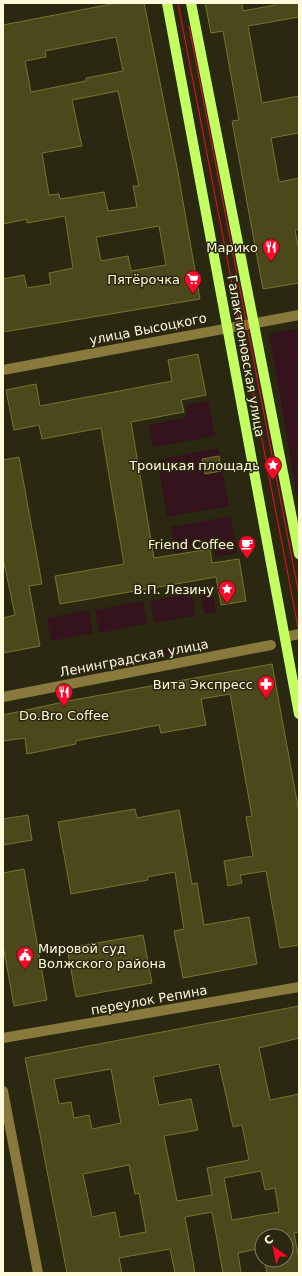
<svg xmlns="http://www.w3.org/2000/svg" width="302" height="1276" viewBox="0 0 302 1276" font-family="'DejaVu Sans',sans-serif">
  <rect width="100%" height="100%" fill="#2a2811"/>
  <path fill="#34131d" d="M299 328V507L269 334Z
    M209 401 215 436 153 447 148 425 187 417 185 405Z
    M218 448 229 506 167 517 157 460Z
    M231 516 237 553 216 557 213 546 175 553 171 527Z
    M212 590 216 612 204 614 200 593Z
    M192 593 196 616 154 623 150 601Z
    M143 601 147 624 99 633 95 610Z
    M89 610 93 633 51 641 47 618Z
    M193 643 194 650 181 651 162 657 160 649 174 648 175 646 181 647Z"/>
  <path fill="#4b491c" stroke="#77742e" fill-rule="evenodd" d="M117 3H144L177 167 200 299 3 332V279L24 275 27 288 51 284 49 273 73 268 65 216 27 223V219L3 224V25ZM116 37 123 71 86 78V81L31 92 25 61 46 57 45 51ZM118 91 139 186H133L137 207 108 211 104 192 60 199 59 194 49 195 42 153 82 146 72 100ZM159 226 166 265 131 271 128 256 101 261 96 237Z
    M205 3H242L243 11 275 5V3H299V17L248 26 262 103 299 96V133L271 138 279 182 299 178V229L295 230 299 251V283L263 289 232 121 239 120 223 31 211 33Z
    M198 354 206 395 181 400 184 412 131 422 154 558 210 549 212 563 239 559 246 601 221 605 216 577 60 604 55 576 124 564 101 428 42 439 39 425 14 430 6 390 36 384 40 406 172 381 168 360Z
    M219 456 221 471 205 474 202 459Z
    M19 457 42 584 29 586 40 646 3 653V618L15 615 3 558V460Z
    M272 664 299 812V945L280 948 266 871 240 875 242 883 228 886 224 861 253 856 246 817 252 816 230 694 201 699 206 725 161 733 159 725 75 741 76 744 27 754 25 738 3 741V715L68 701Z
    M135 809 137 818 179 810 192 884 197 883 204 925 249 917 257 964 183 978 174 931 184 929 175 872 147 877 148 880 71 894 58 822Z
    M28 815 32 840 3 845V819Z
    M24 869 47 1000 14 1006 3 945V873Z
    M143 935 152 983 76 997 67 948Z
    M299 1006V1038L259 1048 270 1100 299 1094V1232L294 1233 299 1260V1273H267L264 1260H286V1236H262V1248L238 1253 241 1273H223L212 1212 185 1217 195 1273H175L170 1249 119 1258 122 1273H67L25 1058ZM219 1064 233 1127 242 1125 249 1160 207 1168 212 1195 177 1201 164 1136 198 1130 191 1099 159 1105 153 1077ZM111 1069 121 1123 92 1129 89 1115 74 1118 71 1102 59 1104 54 1079ZM129 1165 135 1194 139 1193 146 1232 120 1237 115 1212 92 1217 83 1174ZM261 1171 265 1190 275 1188 279 1212 232 1220 224 1178Z"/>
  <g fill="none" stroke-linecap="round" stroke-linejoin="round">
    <path stroke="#89793c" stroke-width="10" d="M3 370 299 315
      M285 637 299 634
      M3 697 271 645
      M3 1038 299 987
      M3 1091 38 1273"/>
    <path stroke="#c3ff61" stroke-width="10" d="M167 3 299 714
      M191 3 299 554"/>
    <path stroke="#ff062a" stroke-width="1" d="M178 3 299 632
      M189 26 299 595"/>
  </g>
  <defs>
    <g id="restaurant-pin" transform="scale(0.9)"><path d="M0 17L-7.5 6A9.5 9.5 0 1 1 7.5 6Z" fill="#ff062a" stroke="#2a2811"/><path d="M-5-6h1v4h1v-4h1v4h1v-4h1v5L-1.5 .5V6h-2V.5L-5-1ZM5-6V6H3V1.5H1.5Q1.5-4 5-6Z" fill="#fff"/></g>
    <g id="supermarket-pin" transform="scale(0.9)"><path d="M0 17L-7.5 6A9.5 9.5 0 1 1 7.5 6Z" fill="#ff062a" stroke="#2a2811"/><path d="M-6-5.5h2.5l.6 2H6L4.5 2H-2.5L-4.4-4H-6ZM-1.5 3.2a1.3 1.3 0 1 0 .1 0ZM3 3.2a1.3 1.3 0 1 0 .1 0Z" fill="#fff"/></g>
    <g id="sight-pin" transform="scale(0.9)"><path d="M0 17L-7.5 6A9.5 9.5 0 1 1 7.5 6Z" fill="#ff062a" stroke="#2a2811"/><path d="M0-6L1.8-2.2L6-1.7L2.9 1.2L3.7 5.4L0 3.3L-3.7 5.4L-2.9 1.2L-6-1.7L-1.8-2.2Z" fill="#fff"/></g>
    <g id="cafe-pin" transform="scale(0.9)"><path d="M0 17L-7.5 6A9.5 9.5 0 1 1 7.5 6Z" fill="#ff062a" stroke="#2a2811"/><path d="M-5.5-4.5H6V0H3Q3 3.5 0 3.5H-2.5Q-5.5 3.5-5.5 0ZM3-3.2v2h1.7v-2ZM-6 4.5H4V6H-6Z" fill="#fff"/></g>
    <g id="pharmacy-pin" transform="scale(0.9)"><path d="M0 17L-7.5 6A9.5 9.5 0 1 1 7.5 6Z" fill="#ff062a" stroke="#2a2811"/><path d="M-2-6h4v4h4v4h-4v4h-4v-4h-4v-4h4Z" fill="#fff"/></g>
    <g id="civic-pin" transform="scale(0.9)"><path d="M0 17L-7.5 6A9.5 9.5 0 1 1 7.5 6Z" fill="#ff062a" stroke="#2a2811"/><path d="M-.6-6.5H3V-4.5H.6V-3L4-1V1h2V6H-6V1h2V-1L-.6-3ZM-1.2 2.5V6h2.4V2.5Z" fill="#fff"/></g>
  </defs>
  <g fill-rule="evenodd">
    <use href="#restaurant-pin" x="271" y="247"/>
    <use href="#supermarket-pin" x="193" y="279"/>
    <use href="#sight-pin" x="273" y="465"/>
    <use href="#cafe-pin" x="247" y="544"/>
    <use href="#sight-pin" x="227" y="589"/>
    <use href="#pharmacy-pin" x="266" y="684"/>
    <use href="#restaurant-pin" x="64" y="692"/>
    <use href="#civic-pin" x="25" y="955"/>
  </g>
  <g text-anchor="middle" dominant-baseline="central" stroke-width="3" stroke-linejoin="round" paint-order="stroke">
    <g font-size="13" fill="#fffada" stroke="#2a2811" text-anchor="end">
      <text x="258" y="247">Марико</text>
      <text x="180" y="279">Пятёрочка</text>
      <text x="260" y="465">Троицкая площадь</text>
      <text x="234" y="544">Friend Coffee</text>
      <text x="214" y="589">В.П. Лезину</text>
      <text x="253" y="684">Вита Экспресс</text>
      <text x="64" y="715" text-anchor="middle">Do.Bro Coffee</text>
      <text x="38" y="948" text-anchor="start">Мировой суд<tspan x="38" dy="15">Волжского района</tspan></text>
    </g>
    <g font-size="13" fill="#fffada" stroke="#2a2811">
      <text transform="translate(148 329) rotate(-11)">улица Высоцкого</text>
      <text transform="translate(246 356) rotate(80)">Галактионовская улица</text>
      <text transform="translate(134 658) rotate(-11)">Ленинградская улица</text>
      <text transform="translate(149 1000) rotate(-10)">переулок Репина</text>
    </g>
  </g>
  <rect width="302" height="1276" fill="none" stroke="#fffada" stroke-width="8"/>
  <g transform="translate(274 1248) rotate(327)"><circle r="19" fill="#2a2811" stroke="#7f7c61"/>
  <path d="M0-3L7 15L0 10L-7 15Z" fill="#ff062a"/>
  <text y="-6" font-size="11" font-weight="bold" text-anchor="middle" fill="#fffada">С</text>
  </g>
</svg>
